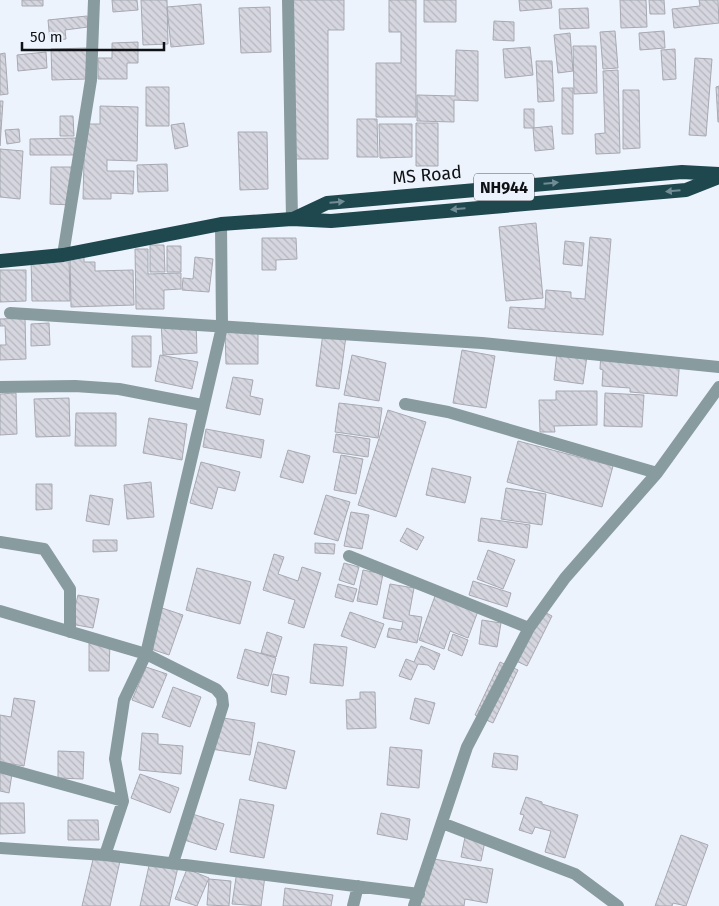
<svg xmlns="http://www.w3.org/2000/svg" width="719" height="906" viewBox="0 0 719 906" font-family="'Fira Sans',sans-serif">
  <defs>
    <pattern id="building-back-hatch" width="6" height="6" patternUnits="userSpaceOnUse" patternTransform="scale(1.25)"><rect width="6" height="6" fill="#d5d6df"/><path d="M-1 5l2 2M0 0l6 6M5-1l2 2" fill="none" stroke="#b6b7be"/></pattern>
  </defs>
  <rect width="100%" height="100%" fill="#edf3fc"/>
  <path fill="url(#building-back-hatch)" stroke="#a8a9b2" d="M22 0H43V6H22Z
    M112 0H137L138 10 113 12Z
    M141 0H167L168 44 143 45Z
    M292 0H344V30H328V159H292Z
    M389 0H416V117H376V63H401V32H389Z
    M424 0H456V22H424Z
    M519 0H551L552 8 520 11Z
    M620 0H646L647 27 621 28Z
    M649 0H664L665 14H650Z
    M699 0H718L719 23 674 28 672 9 700 6Z
    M201 4 204 44 171 47 167 7Z
    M270 7 271 52 241 53 239 8Z
    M588 8 589 28 560 29 559 9Z
    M87 16 88 27 65 30 66 39 50 41 48 20Z
    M494 21 514 22V41L493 40Z
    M615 31 618 68 603 69 600 32Z
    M664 31 665 48 640 50 639 33Z
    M570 33 573 71 558 73 554 35Z
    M138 42V63H127V79H98V58H112V43Z
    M573 46H596L597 93 574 94Z
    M530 47 533 75 505 78 503 49Z
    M87 48V79L52 80 51 49Z
    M675 49 676 79 663 80 661 50Z
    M456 50 478 51V101L454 100V122L417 121V95L455 96Z
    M46 52 47 68 18 71 17 55Z
    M5 53 8 94 0 95V54Z
    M695 58 712 59 706 136 689 135Z
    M536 61H552L554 101 538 102Z
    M618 70 620 153 596 154 595 134 605 133 603 71Z
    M719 86V122H718L716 87Z
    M146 87H169V126H146Z
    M562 88H573V134H562Z
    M623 90H639L640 148 623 149Z
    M0 101H3L0 146Z
    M100 106 138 107 137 161 107 160V171H134L133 194 111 193V199H83L85 124H100Z
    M524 109H534V128H524Z
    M60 116H73L74 136H60Z
    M357 119H377L378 157H357Z
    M184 123 188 146 175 149 171 125Z
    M416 123H438V166H416Z
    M379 124H412V157L380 158Z
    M552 126 554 149 535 151 533 128Z
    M19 129 20 142 7 144 5 130Z
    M238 132H267L268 189 240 190Z
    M76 138V155H30V139Z
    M0 149 23 151 20 199 0 197Z
    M167 164 168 191 138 192 137 165Z
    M51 167H72V205L50 204Z
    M536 223 543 298 506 301 499 227Z
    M590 237 611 239 603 335 508 328 510 307 545 309 546 290 571 292V298L585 299Z
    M262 238H296L297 259 276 260V270H262Z
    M565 241 584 243 582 266 563 264Z
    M150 245H164L165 272H150Z
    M167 246H181V272H167Z
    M135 249H148V274L181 273V289L164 290V309H136Z
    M84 253V262H95V271L133 270 134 305 71 307 70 254Z
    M69 257 70 301H32L31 258Z
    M195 257 213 259 209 292 182 290 183 278 193 279Z
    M0 270H26V301L0 302Z
    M25 318 26 359 0 360V345H6L5 326H0V319Z
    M196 320 197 353 163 355 161 322Z
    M49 323 50 345 31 346V324Z
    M225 330H258V364H226Z
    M323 333 346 336 339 389 316 386Z
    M132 336H151V367H132Z
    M462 350 495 356 486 408 453 403Z
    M601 351 680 358 677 396 630 392V388L602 386 603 370 600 369Z
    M557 352 587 356 583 384 554 380Z
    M160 355 198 362 192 389 155 381Z
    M352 355 386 363 379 401 344 395Z
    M233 377 253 380 250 396 263 399 260 415 226 408Z
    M556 391H597V425L554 426 555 432H540L539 400H556Z
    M16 393 17 434 0 435V394Z
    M605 393 644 395 642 427 604 426Z
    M69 398 70 436 36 437 34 399Z
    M339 403 382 408 378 438 335 432Z
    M388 410 426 422 396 517 358 505Z
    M76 413H116V446H75Z
    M149 418 187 424 182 460 143 453Z
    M206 429 264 440 261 458 203 447Z
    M336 434 370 439 368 457 333 452Z
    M518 441 613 466 602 507 507 482Z
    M288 450 310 456 303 483 280 477Z
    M341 455 363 459 356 494 334 490Z
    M201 462 240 472 235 491 218 487 212 509 190 503Z
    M432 468 471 477 465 503 426 495Z
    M151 482 154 517 127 519 124 485Z
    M36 484H52V509L36 510Z
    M506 488 546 494 542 525 501 519Z
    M90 495 113 499 109 525 86 521Z
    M326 495 350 502 338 541 314 534Z
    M351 512 369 515 362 549 344 546Z
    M481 518 530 525 527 548 478 541Z
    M407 528 424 537 417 550 400 541Z
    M93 540H117V551L93 552Z
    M315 543 335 544 334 554 315 553Z
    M488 550 515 560 503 589 477 579Z
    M274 554 284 557 278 574 298 581 302 567 321 573 304 628 288 623 295 600 263 590Z
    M344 563 359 567 354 585 339 580Z
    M197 568 251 582 240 624 186 610Z
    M363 570 383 574 377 605 357 601Z
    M473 581 511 593 507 607 469 595Z
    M338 584 357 589 353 602 335 597Z
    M390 584 414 588 409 615 422 617 417 643 387 637 389 628 401 630 403 622 383 618Z
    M78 595 99 599 93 628 71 624Z
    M435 596 478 611 468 638 450 631 444 649 419 640Z
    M162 608 183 615 169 655 148 648Z
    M537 608 552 616 527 666 512 659Z
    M350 612 384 624 375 648 341 636Z
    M482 620 501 623 497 647 479 644Z
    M267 632 282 637 276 657 261 653Z
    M453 634 468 640 462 656 448 650Z
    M89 642 110 643 109 671H89Z
    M314 644 347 647 343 686 310 683Z
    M421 646 440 654 434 670 428 665 418 664 411 680 399 676 406 659 414 662Z
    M245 649 276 658 268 686 237 678Z
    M500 662 518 670 493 723 475 715Z
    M146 667 167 674 153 708 132 700Z
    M273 674 289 677 286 695 271 692Z
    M173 687 201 697 190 727 162 717Z
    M360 692H375L376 728 347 729 346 700 360 699Z
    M14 698 35 701 24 766 0 762V715L11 717Z
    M415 698 435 703 429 724 410 719Z
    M217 717 255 723 250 755 211 749Z
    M142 733 158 734V744L183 746 181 774 139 770Z
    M258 742 295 751 286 789 249 780Z
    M390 747 422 750 419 788 387 785Z
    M58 751 84 752 83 779 58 778Z
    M494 753 518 756 517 770 492 767Z
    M0 772 12 774 9 793 0 791Z
    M140 774 179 788 170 813 131 798Z
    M526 797 542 802V804L578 815 565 858 545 852 551 831 535 827 532 834 519 830 524 815 520 814Z
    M240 799 274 805 264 858 230 852Z
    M0 803H24L25 833 0 834Z
    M186 812 224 824 216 850 178 838Z
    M381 813 410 819 407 840 377 834Z
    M68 820H98L99 840H68Z
    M681 835 708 845 686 906 673 903 672 906H655Z
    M465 837 485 841 481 861 461 857Z
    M94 855 120 861 110 906H82Z
    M428 858 493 869 487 903 465 899 464 906H420Z
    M150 861 178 867 169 906H140Z
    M187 869 209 878 197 906 175 899Z
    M237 871 265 876 261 906 232 904Z
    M209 879 231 881 229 906 207 905Z
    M285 888 333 895 331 906H283Z"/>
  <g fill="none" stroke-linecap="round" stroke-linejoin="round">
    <path stroke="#889b9f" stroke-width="12" d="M288 0 292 219
      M63 255 91 80 94 0
      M10 313 482 343 719 367
      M0 387 75 386 119 389 202 405
      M405 404 448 412 657 473
      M0 542 44 549 70 589V632
      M349 556 529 628
      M0 611 146 654 222 327 221 224
      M0 767 123 801
      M442 823 575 874 618 906
      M0 848 105 855 419 894
      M105 855 123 801 115 759 124 700 146 654 216 689 222 696 223 705 173 863
      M353 906 358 886
      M414 906 467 747 529 628 565 578 657 473 719 387"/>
    <path stroke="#1f484e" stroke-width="14" d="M295 218 327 203 682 172 719 174
      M0 261 63 255 221 224 292 219 331 221 686 190 719 177"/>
  </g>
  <defs><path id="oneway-solid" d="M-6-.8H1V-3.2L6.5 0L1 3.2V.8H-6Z" transform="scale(1.25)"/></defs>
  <g fill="#718c94">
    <use href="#oneway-solid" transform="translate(551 183) rotate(-5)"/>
    <use href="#oneway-solid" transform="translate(673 191) rotate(175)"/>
    <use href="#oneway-solid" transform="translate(337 202) rotate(-5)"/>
    <use href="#oneway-solid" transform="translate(458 209) rotate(175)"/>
  </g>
  <g text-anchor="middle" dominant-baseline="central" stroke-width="4" stroke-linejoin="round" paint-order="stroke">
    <rect fill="#edf3fc" stroke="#52555a" stroke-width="1" x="474" y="173.5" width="60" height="27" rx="4"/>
    <g font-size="16" font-weight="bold" fill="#0f1114">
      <text x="504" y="187">NH944</text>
    </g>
    <g font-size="18" fill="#0f1114" stroke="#edf3fc">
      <text transform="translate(427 175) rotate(-5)">MS Road</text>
    </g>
  </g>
  <path d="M22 42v8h142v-8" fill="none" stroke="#0f1114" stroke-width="2.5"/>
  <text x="30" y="42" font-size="15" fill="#0f1114" stroke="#edf3fc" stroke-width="4" paint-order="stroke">50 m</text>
</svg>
